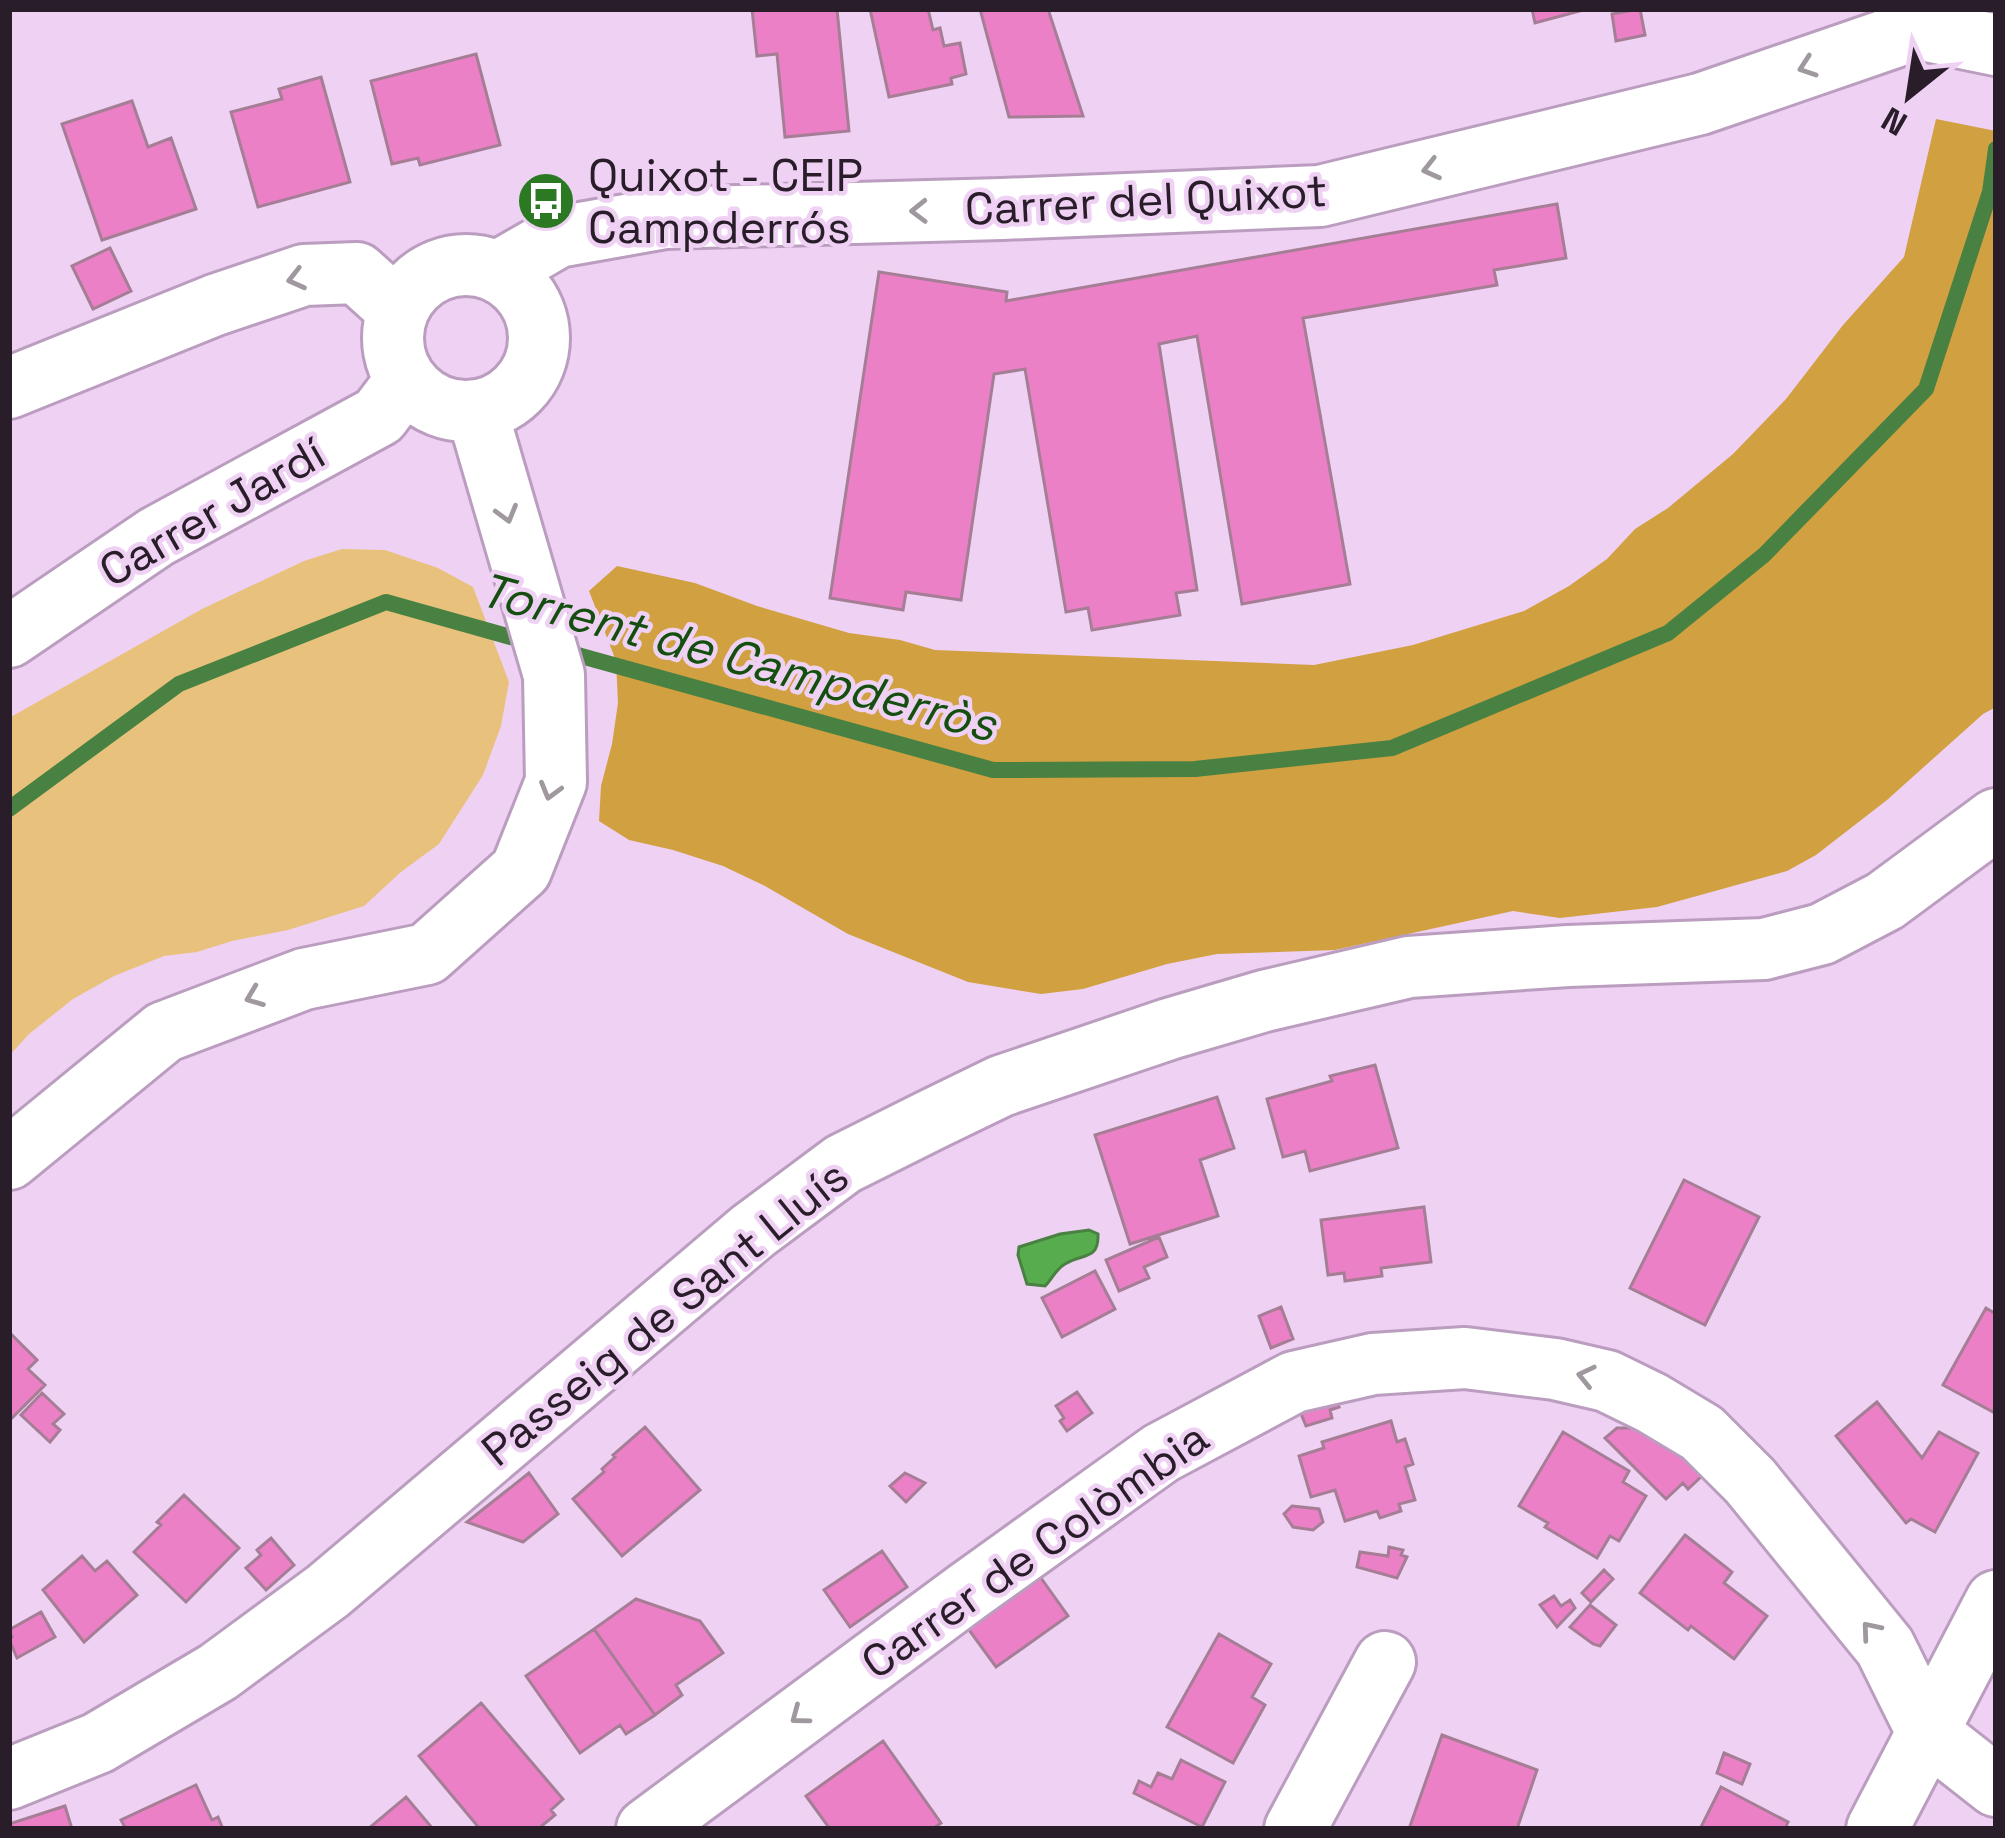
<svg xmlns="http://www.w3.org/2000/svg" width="2005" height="1838" viewBox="0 0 2005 1838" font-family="'Space Grotesk',sans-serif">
  <rect width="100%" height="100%" fill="#efd1f4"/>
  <path fill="#e8c27c" d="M342 549 385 550 438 568 473 587 509 682 501 726 483 775 439 844 401 872 364 906 288 930 232 941 197 952 164 956 114 976 73 999 29 1034 9 1056V718L202 609 304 561Z"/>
  <path fill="#d0a041" d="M1936 119 1996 131V707L1983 714 1887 800 1816 855 1787 871 1657 907 1560 918 1513 911 1335 950 1217 954 1167 964 1083 989 1041 994 968 982 848 934 765 886 723 866 673 850 629 840 599 821 601 786 612 744 618 703 616 661 589 591 617 566 695 583 757 606 849 633 900 640 935 650 1314 665 1413 645 1524 611 1569 586 1607 559 1635 529 1668 508 1733 454 1786 399 1843 325 1904 257Z"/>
  <path fill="#57ac4d" stroke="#498142" stroke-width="3" d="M1089 1230 1098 1234C1099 1261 1082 1253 1065 1264 1056 1269 1052 1279 1045 1286L1027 1284 1018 1255 1019 1247 1060 1234Z"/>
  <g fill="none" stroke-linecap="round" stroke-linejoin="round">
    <path stroke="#498142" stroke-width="16" d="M563 651 993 770 1195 769 1392 748 1668 633 1764 555 1926 389 1990 192 1996 149
      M9 809 179 684 386 602 532 643"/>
  </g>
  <path fill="#ec80c7" stroke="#a57e96" stroke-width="3" d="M752 9H837L849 131 785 137 777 54 757 56Z
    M870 9H928L933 30 940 28 944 46 960 43 966 74 951 78 952 84 889 97Z
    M980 9H1048L1083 116 1009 117Z
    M1532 9H1587L1535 23Z
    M1640 9 1645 35 1616 41 1612 14Z
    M476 54 500 145 420 165 418 158 392 164 371 81Z
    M321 77 350 182 258 207 231 112 282 99 279 89Z
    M132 101 148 147 171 138 196 209 102 240 62 124Z
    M1557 204 1566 258 1494 270 1497 285 1303 318 1350 584 1242 604 1197 336 1159 344 1197 590 1176 593 1180 615 1092 630 1088 608 1066 612 1025 369 994 374 961 600 906 592 903 610 830 598 879 272 1007 292 1006 301Z
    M110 248 131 291 93 309 72 266Z
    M1375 1065 1398 1148 1310 1171 1305 1151 1283 1157 1267 1099 1332 1081 1330 1076Z
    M1217 1097 1234 1148 1200 1160 1218 1216 1130 1244 1095 1135Z
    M1684 1180 1759 1217 1705 1325 1630 1288Z
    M1424 1207 1431 1262 1381 1268 1382 1276 1345 1281 1344 1273 1328 1275 1321 1220Z
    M1159 1237 1167 1257 1144 1267 1149 1278 1119 1291 1106 1260Z
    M1095 1271 1115 1309 1062 1337 1042 1298Z
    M1281 1307 1293 1339 1271 1348 1259 1316Z
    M1986 1308 1996 1314V1407L1993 1412 1943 1385Z
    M9 1332 37 1360 28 1369 45 1385 9 1421Z
    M1077 1392 1092 1413 1067 1431 1060 1421 1064 1418 1056 1406Z
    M42 1393 64 1414 53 1424 60 1430 50 1442 21 1415Z
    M1335 1397 1339 1407 1330 1410 1332 1418 1306 1426 1299 1409Z
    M1877 1402 1922 1458 1939 1432 1978 1453 1935 1532 1911 1519 1906 1523 1836 1436Z
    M1391 1421 1397 1442 1405 1439 1413 1464 1405 1467 1415 1500 1399 1504 1401 1511 1380 1518 1377 1511 1345 1521 1335 1490 1311 1497 1299 1456 1324 1448 1322 1442Z
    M645 1427 700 1490 622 1556 573 1499 604 1472 602 1469 615 1457 613 1455Z
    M1617 1428H1651L1680 1449 1703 1475 1688 1489 1683 1483 1666 1499 1605 1438Z
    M1563 1432 1629 1471 1623 1482 1646 1496 1619 1541 1610 1536 1597 1558 1545 1527 1548 1523 1519 1506Z
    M529 1473 558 1514 523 1542 467 1522Z
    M905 1473 925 1483 906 1502 890 1486Z
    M184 1495 239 1548 186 1602 134 1552 161 1525 157 1522Z
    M1292 1506 1319 1509 1323 1522 1313 1530 1293 1527 1284 1514Z
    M1685 1535 1732 1572 1724 1583 1767 1616 1734 1659 1691 1626 1688 1630 1640 1593Z
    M271 1538 294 1565 266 1590 246 1568 261 1555 257 1550Z
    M1389 1547 1403 1550 1401 1555 1407 1557 1397 1578 1357 1567 1360 1552 1388 1556Z
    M882 1551 907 1587 850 1627 824 1590Z
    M82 1556 95 1571 107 1561 137 1595 84 1642 43 1590Z
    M1604 1570 1613 1579 1591 1602 1582 1593Z
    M1036 1571 1068 1616 996 1667 964 1623Z
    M1554 1596 1561 1606 1570 1600 1575 1608 1557 1627 1540 1605Z
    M636 1599 700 1621 723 1653 676 1685 682 1695 655 1715 594 1629Z
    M1590 1605 1616 1625 1600 1646 1593 1644 1570 1627Z
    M41 1612 55 1637 17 1658 9 1639 12 1637 9 1630Z
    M594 1629 655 1715 626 1734 620 1725 580 1753 526 1676Z
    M1219 1634 1271 1664 1252 1697 1265 1705 1233 1763 1167 1727Z
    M481 1703 563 1799 551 1810 555 1815 538 1829H480L419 1756Z
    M1442 1735 1537 1770 1517 1829H1409Z
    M883 1741 941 1823 932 1829H830L806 1796Z
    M1724 1753 1750 1764 1742 1784 1717 1773Z
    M1181 1760 1225 1782 1202 1827 1134 1793 1139 1781 1151 1787 1158 1773 1172 1779Z
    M196 1785 212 1820 218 1817 223 1829H126L121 1820Z
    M1721 1787 1788 1822 1785 1829H1700Z
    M406 1797 433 1829H368Z
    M65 1806 72 1829H9V1824Z"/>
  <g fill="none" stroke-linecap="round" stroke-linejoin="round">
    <g stroke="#ba9dbf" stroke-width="66">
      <path id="minor" d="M393 338a73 73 0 1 1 146 0a73 73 0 1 1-146 0Z
        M499 271 558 237 665 218 1002 209 1320 196 1700 104 1918 29 1996 45
        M9 388 215 305 304 275 357 273 398 310
        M9 637 156 537 379 416 406 380
        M9 1159 164 1032 304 979 427 954 521 870 556 782 554 675 477 411
        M9 1779 98 1743 218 1672 328 1591 753 1231 843 1164 935 1118 1001 1086 1169 1029 1264 1001 1409 967 1568 956 1764 949 1822 934 1885 901 1996 819
        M647 1829 967 1592 1161 1453 1294 1382 1373 1364 1465 1358 1555 1369 1607 1381 1652 1403 1702 1433 1750 1481 1885 1647 1927 1732 1996 1786
        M1295 1829 1385 1662
        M1877 1829 1996 1601"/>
    </g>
    <use href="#minor" stroke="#fff" stroke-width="60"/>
  </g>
  <defs><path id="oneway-chevron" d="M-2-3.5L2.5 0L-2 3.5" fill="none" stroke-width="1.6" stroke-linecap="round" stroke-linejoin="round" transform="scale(3)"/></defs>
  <g stroke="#9f999f">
    <use href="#oneway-chevron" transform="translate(1807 67) rotate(161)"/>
    <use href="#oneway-chevron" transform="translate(1431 169) rotate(166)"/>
    <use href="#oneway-chevron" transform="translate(919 211) rotate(179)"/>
    <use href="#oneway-chevron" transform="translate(296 279) rotate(166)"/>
    <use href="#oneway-chevron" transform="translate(507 514) rotate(74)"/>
    <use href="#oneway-chevron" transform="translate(550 791) rotate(106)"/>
    <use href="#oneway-chevron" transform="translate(254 997) rotate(159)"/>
    <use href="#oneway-chevron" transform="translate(1586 1376) rotate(-167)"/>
    <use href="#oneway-chevron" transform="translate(1870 1630) rotate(-130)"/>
    <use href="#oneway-chevron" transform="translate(799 1716) rotate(143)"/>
  </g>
  <defs>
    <g id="bus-disc" transform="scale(3)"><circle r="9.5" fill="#2b7a23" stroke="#efd1f4"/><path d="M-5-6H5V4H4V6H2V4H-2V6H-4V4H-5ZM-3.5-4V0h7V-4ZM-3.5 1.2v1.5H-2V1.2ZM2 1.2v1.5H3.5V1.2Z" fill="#fff"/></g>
  </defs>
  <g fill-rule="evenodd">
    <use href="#bus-disc" x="546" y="201"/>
  </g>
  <g text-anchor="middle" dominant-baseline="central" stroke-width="9" stroke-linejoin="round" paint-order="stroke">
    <g font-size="45" fill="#291d2a" stroke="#efd1f4" text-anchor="start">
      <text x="588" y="175">Quixot - CEIP<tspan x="588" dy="52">Campderrós</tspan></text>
    </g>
    <g font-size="45" fill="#291d2a" stroke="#efd1f4">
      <text transform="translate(1146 200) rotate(-3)">Carrer del Quixot</text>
      <text transform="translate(212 512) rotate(-30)">Carrer Jardí</text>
      <text transform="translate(665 1313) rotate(-39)">Passeig de Sant Lluís</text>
      <text transform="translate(1035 1550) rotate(-35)">Carrer de Colòmbia</text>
    </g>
    <g font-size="48" font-style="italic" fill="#154f0f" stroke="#efd1f4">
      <text transform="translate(738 657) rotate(15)">Torrent de Campderròs</text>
    </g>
  </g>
  <rect width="2005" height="1838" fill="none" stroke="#291d2a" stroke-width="24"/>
  <g transform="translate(1909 96) rotate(210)" stroke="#efd1f4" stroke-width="9" paint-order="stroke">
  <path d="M0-9L21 45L0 30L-21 45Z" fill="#291d2a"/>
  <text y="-18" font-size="33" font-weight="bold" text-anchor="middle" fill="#291d2a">N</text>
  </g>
</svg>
